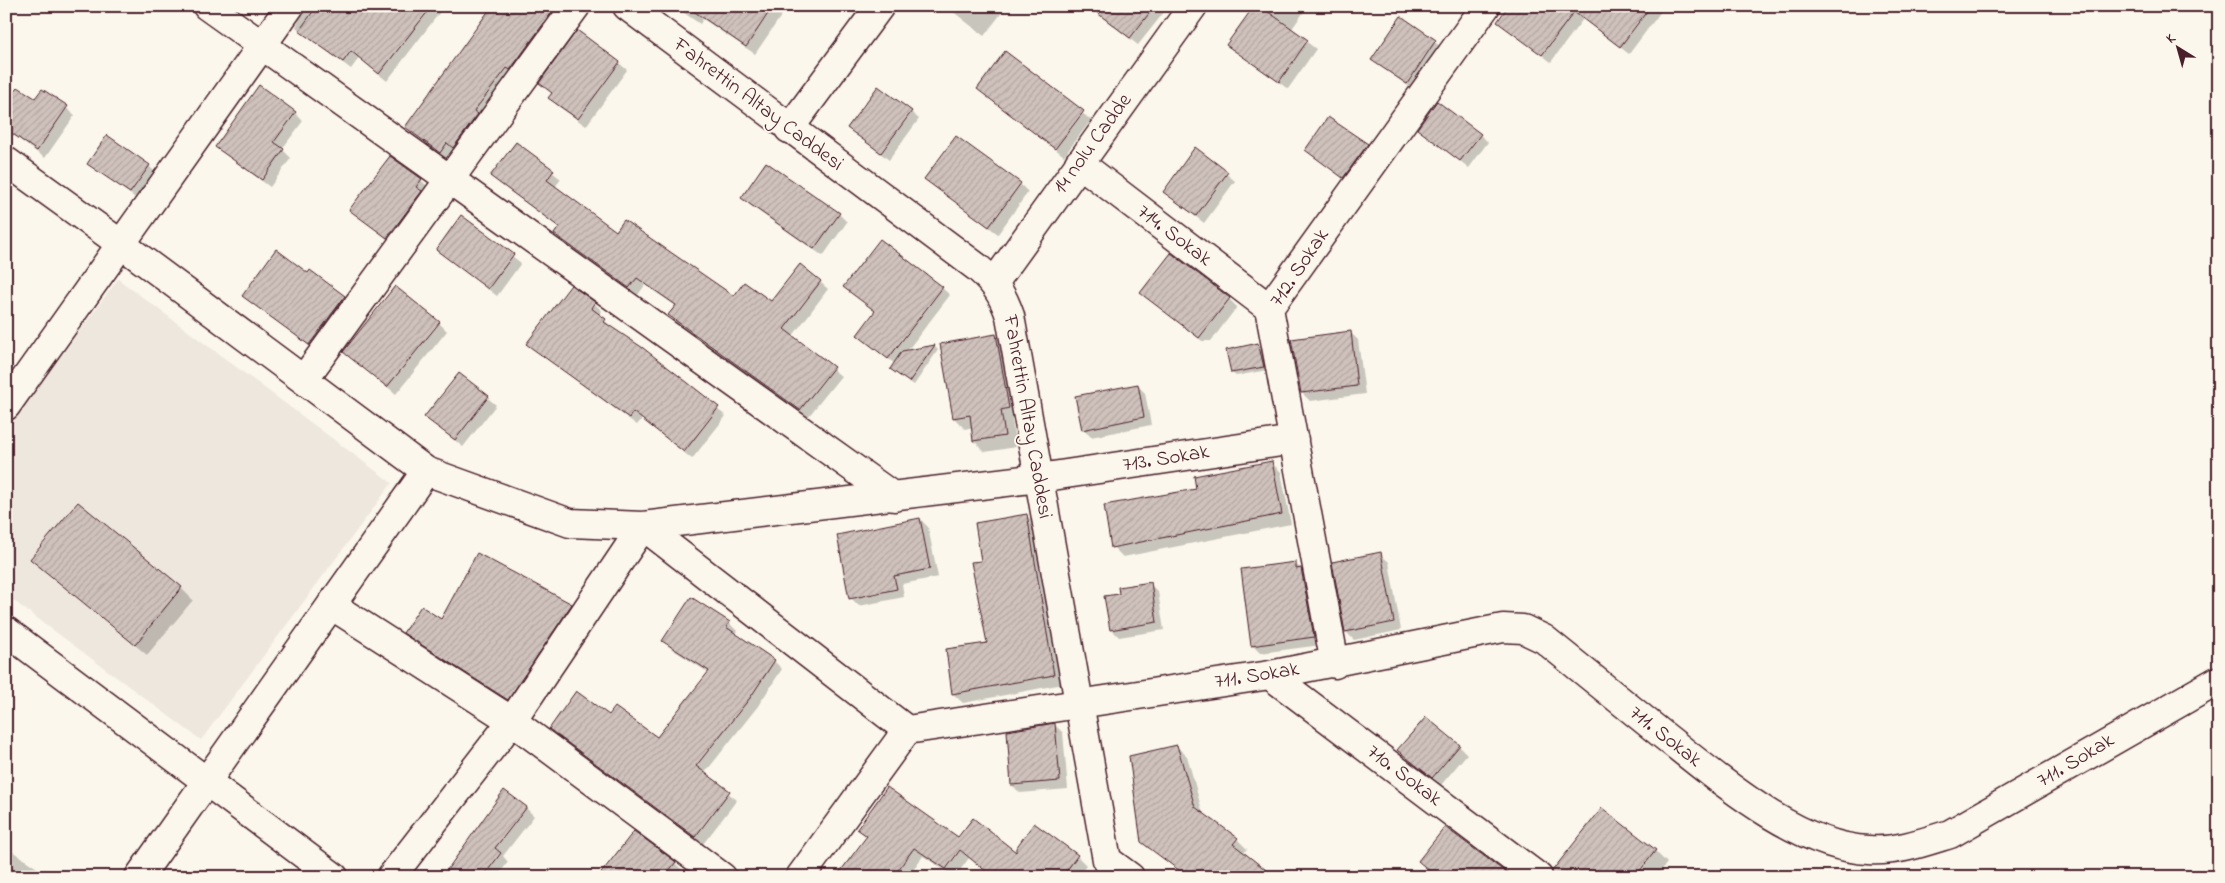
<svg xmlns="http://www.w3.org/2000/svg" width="2225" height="883" viewBox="0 0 2225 883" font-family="'Indie Flower',sans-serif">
  <defs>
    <pattern id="building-hatch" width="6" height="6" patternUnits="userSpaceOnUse" patternTransform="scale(1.25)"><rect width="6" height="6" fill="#cfc2bc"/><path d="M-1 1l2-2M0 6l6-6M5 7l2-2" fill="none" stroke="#b3a6a2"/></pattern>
  </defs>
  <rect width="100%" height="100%" fill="#fbf7ec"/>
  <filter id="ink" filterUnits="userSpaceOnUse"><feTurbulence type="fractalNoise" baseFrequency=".02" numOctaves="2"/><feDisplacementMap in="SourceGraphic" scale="10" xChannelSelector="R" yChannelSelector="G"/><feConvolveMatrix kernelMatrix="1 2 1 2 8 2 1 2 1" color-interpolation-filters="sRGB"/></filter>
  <g filter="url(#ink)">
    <path fill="#eee7de" d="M118 279 392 483 201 740 6 595V430Z"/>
    <path fill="#0003" d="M266 6H285L278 15Z
      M306 6H434L440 12 387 81 359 58 351 69 304 34 296 27Z
      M494 6H571L450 162 407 127Z
      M674 6H788L755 54 703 19 700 24Z
      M946 6H1007L984 36Z
      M1099 6H1169L1138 45 1103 18 1095 10Z
      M1255 6H1308L1291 30 1316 49 1288 89 1228 45Z
      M1510 6H1665L1629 54 1583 19 1551 62 1499 22Z
      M1401 18 1444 49 1415 91 1372 60Z
      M1006 53 1091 120 1064 156 979 89Z
      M619 63 627 70 586 126 558 106 550 98 553 94 541 83Z
      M43 90 75 115 45 158 6 130V106L35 100Z
      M911 112 919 119 889 160 848 128Z
      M295 113 303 121 282 149 291 158 270 187 216 147Z
      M1419 129 1480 135 1488 142 1469 168Z
      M516 144 561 179 555 187 616 233 734 298 771 303 820 282 828 289 792 337 841 376 808 417 677 323 670 315 676 306 645 285 638 295 563 242 555 234 560 228 500 184 492 176Z
      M1367 145 1375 153 1352 185 1306 150Z
      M1195 149 1235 181 1204 223 1164 192Z
      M89 164 149 166 157 174 138 200Z
      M925 179 1020 184 1028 192 998 234Z
      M421 180 429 188 395 245 351 210Z
      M743 198 839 214 847 222 823 256 751 206Z
      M462 217 521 263 497 296 437 250Z
      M311 271 352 305 317 352 244 296 308 274Z
      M571 287 594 303 602 311 599 316 613 328 726 416 692 459 642 419 637 425 528 344Z
      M845 287 942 288 950 295 907 351 934 346 938 350 914 385 895 372V364L858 335 876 312Z
      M1142 293 1229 299 1237 307 1211 341H1202Z
      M439 323 447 331 396 394 345 352Z
      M1350 332 1358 340 1365 394 1310 401 1302 393Z
      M996 335 1007 346 1020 419 1012 420 1016 447 985 452 974 441 973 427 965 429 954 418 941 345Z
      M1258 344 1262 348 1267 370 1236 376 1232 373Z
      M459 374 496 405 463 447 426 417Z
      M1137 385 1145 393 1151 425 1091 437 1083 429Z
      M1271 462 1281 472 1291 524 1123 557 1113 547 1198 490Z
      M1026 515 1036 525 1063 684 963 703 953 694 988 644 983 562Z
      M920 519 928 527 938 577 902 584 904 597 859 606 851 598Z
      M1380 554 1389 562 1401 630 1354 640 1346 632Z
      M32 559 181 588 193 600 147 655Z
      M1295 563 1309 577 1321 645 1260 653 1252 645Z
      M1150 584 1158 592 1164 630 1119 637 1111 629 1121 595Z
      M571 605 583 618 520 711 417 645 405 632 442 621Z
      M729 623 737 631 734 634 774 661 782 669 758 706 704 774 737 800 703 844 550 729 610 717 657 739 709 673 672 649 664 641Z
      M1055 725 1063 733 1068 789 1020 793 1012 785Z
      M1459 746 1467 754 1441 785 1399 750Z
      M1177 747 1187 756 1203 814 1237 839 1247 849 1243 854 1149 847V849L1142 842Z
      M526 808 534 816 503 856 508 862 497 877H458Z
      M859 829 958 839 1018 855 1077 856 1086 865 1077 877H993L969 858 955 877 923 856 908 877H838L867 838Z
      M634 833 675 863 683 871 680 875 682 877H606Z
      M6 847 46 874 49 877H6Z
      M1655 851 1667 863 1656 877H1581Z
      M199 872 205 877H195Z"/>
    <path fill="url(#building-hatch)" stroke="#4a1f2b" d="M317 6H432L379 74 351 51 343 62 299 31Z
      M492 6H545L552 12 510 70 507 68 474 111 478 114 453 148 447 143 440 153 405 127Z
      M686 6H773L746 47Z
      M1088 6H1155L1130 38Z
      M1254 6H1260L1308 40 1279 82 1226 45Z
      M1508 6H1651L1620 47 1574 12 1542 55 1497 22Z
      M1401 16 1436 40 1407 84 1371 60Z
      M577 30 620 62 578 119 548 98 552 93 539 83Z
      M1005 51 1084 111 1055 149 977 89Z
      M259 85 296 112 274 142 284 149 262 180 215 147Z
      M878 86 912 111 881 153 847 128Z
      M18 87 35 98 42 89 68 106 37 151 6 129V103Z
      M1437 101 1481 134 1460 161 1417 129Z
      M1328 117 1368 144 1343 178 1305 150Z
      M107 135 150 165 130 193 87 164Z
      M956 136 1021 183 989 227 924 179Z
      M516 142 554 170 547 180 616 231 624 220 734 296 744 282 771 301 800 264 821 281 784 329 834 367 800 410 668 315 676 305 637 278 629 288 614 277 554 234 559 227 490 176Z
      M1195 147 1228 172 1196 216 1163 192Z
      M390 156 422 179 416 187 422 191 387 238 349 210Z
      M766 162 840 213 814 249 741 198Z
      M461 215 514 254 488 289 436 250Z
      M880 239 943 287 888 359 857 335 875 311 843 287Z
      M276 249 308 273 310 270 345 296 309 345 242 296Z
      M1171 253 1230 298 1199 338 1140 293Z
      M571 285 595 302 591 308 606 319 604 322 643 348 719 407 684 452 633 412 629 418 526 344Z
      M395 286 440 322 387 387 343 352Z
      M1351 331 1357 386 1301 393 1291 339Z
      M996 334 1009 408 1001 410 1005 436 973 441 970 415 953 418 940 344Z
      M1258 343 1264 367 1231 373 1226 350Z
      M935 345 909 382 890 369 902 351Z
      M459 373 489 396 455 440 424 417Z
      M1138 384 1144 417 1082 430 1075 396Z
      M1272 461 1282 514 1111 548 1104 505 1196 489 1194 476Z
      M78 502 182 587 135 645 30 559Z
      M1027 514 1054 675 952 694 946 649 987 643 971 562 981 561 975 523Z
      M920 518 930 569 894 576 897 589 849 599 837 535Z
      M1381 552 1394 622 1345 632 1332 562Z
      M477 553 572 604 508 700 403 633 421 606 441 619Z
      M1296 562V569L1301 568 1314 637 1251 646 1241 569Z
      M1151 582 1157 622 1110 630 1104 596 1119 594 1118 587Z
      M691 597 730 622 726 627 775 660 750 698 696 766 730 791 695 837 549 729 576 691 609 715 615 707 657 737 709 671 662 641Z
      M1426 717 1460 745 1432 778 1397 750Z
      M1055 723 1060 781 1011 785 1007 731Z
      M1177 745 1195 807 1238 838 1233 844 1275 877H1188L1141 842 1129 756Z
      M887 787 958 837 973 818 1016 852V848L1034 823 1078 855 1062 877H993L960 850 946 869 914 848 893 877H836L867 836 857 829Z
      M504 790 527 807 495 848 501 853 483 877H442Z
      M1602 808 1656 850 1635 877H1553L1552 871Z
      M1445 827 1512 877H1437L1418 861Z
      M634 831 676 862 664 877H598Z"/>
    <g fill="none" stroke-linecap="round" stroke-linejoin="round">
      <g stroke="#4a1f2b" stroke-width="31">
        <path id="street" d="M207 6 894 497
          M789 129 880 6
          M6 161 121 244 426 471 570 523 643 526 1039 478 1294 440
          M1079 163 1269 308
          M304 379 576 6
          M6 406 290 6
          M331 605 512 721 722 877
          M6 631 334 877
          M1335 664 1269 308 1486 6
          M1270 675 1538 877
          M139 877 426 471
          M391 877 512 721 643 526 907 730 1270 675 1503 628 1523 629 1544 639C1584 671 1623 703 1663 735 1718 778 1796 847 1869 850 1897 852 1924 842 1950 834L2219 680
          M800 877 907 730"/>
      </g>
      <g stroke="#4a1f2b" stroke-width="31">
        <path id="secondary" d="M627 6 978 268C995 283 1003 295 1010 316L1107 860 1130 877
          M994 283 1193 6"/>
      </g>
      <use href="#street" stroke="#fbf7ec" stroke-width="28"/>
      <use href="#secondary" stroke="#fbf7ec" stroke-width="28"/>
    </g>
  </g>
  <g text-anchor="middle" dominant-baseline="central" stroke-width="4" stroke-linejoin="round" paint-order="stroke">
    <g font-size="21" fill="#4a1f2b" stroke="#fbf7ec">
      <text transform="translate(758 105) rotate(37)">Fahrettin Altay Caddesi</text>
      <text transform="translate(1093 144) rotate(-54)">14 nolu Cadde</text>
      <text transform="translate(1174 236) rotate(37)">714. Sokak</text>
      <text transform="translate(1300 268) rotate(-56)">712. Sokak</text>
      <text transform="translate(1027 417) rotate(80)">Fahrettin Altay Caddesi</text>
      <text transform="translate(1166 459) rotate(-9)">713. Sokak</text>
      <text transform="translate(1257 676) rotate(-9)">711. Sokak</text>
      <text transform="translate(1665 737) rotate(38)">711. Sokak</text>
      <text transform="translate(2076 761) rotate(-31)">711. Sokak</text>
      <text transform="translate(1404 776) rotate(37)">710. Sokak</text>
    </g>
  </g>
  <rect width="2225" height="883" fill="none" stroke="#fbf7ec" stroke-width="25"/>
  <rect x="12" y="12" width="2200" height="858" fill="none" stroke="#4a1f2b" stroke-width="2" filter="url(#ink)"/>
  <g transform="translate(2178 48) rotate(323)" stroke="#fbf7ec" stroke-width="4" paint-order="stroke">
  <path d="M0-4L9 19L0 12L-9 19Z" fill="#4a1f2b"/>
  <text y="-8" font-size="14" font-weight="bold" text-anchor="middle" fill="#4a1f2b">K</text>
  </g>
</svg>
